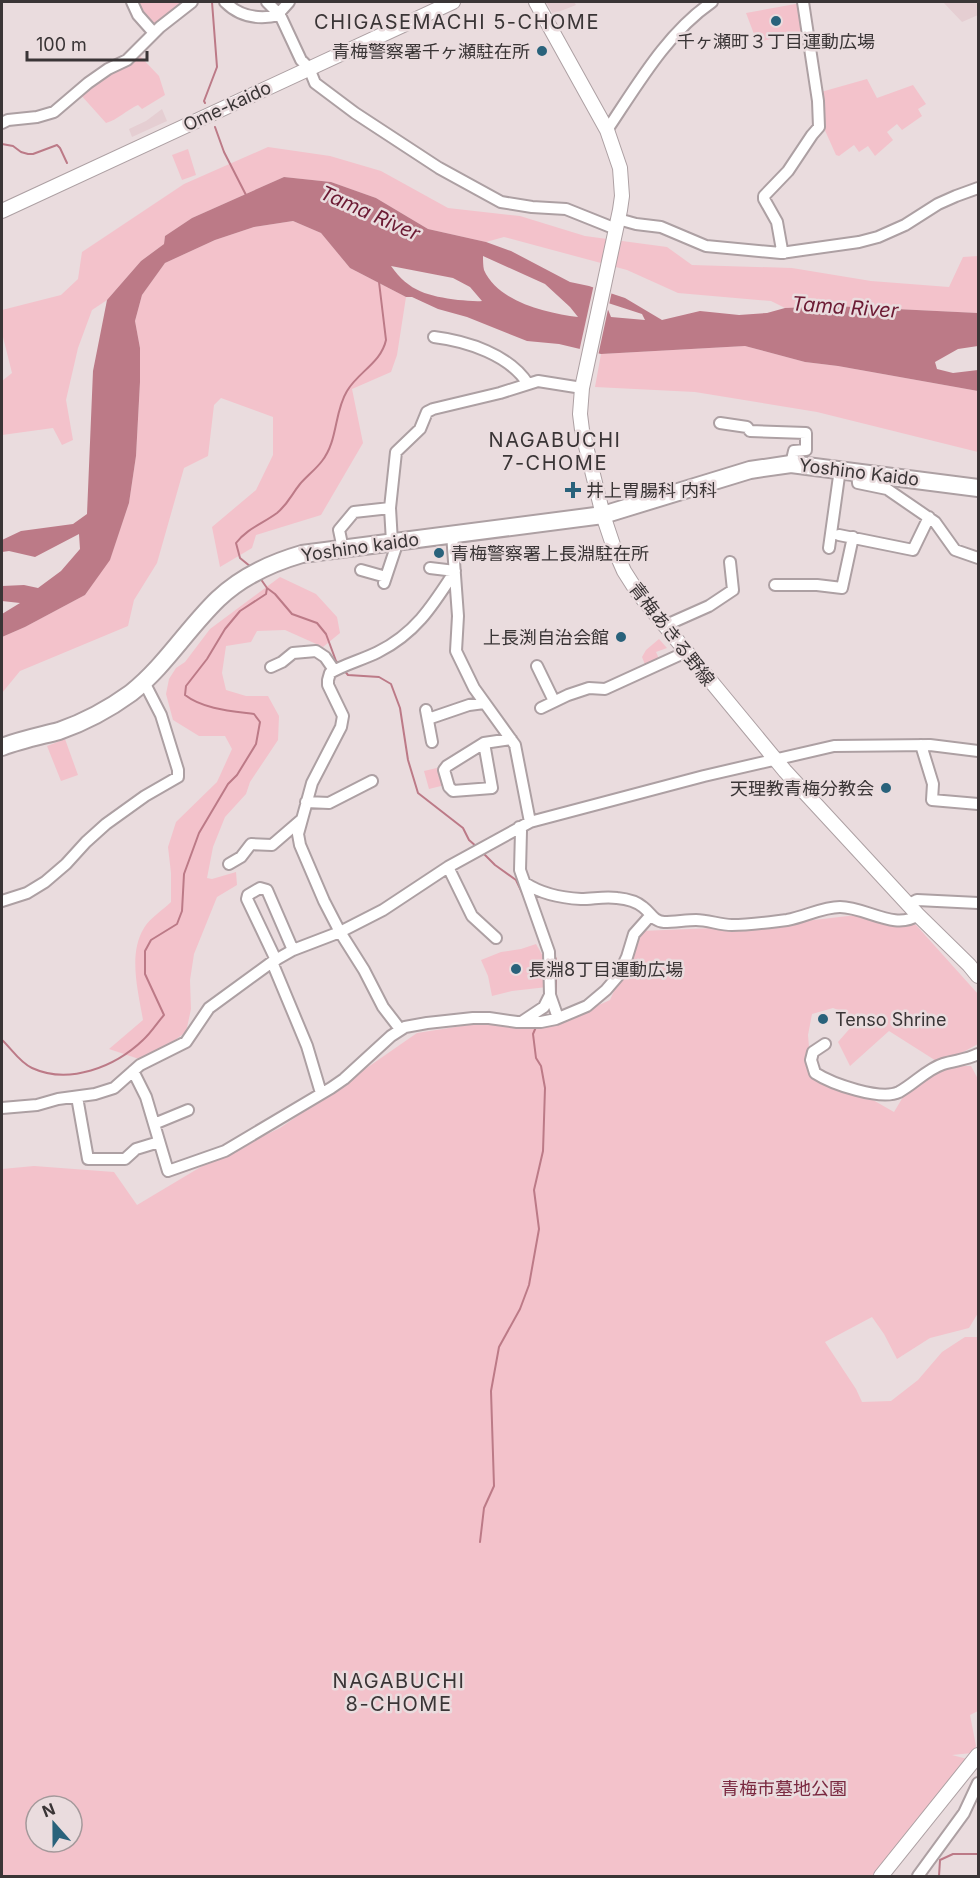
<svg xmlns="http://www.w3.org/2000/svg" width="980" height="1878" viewBox="0 0 980 1878" font-family="Inter,'Noto Sans JP',sans-serif">
  <rect width="100%" height="100%" fill="#eadcde"/>
  <path fill="#e5ced2" d="M546 2H574L576 5 553 14Z
    M943 2H978V15L962 22Z
    M162 109 167 121 132 137 129 129 146 121Z"/>
  <path fill="#f3c2cb" fill-rule="evenodd" d="M136 2H185L157 25H150Z
    M801 3 803 32 757 42 746 13Z
    M139 55 159 76 165 95 142 109 138 105C127 110 117 120 106 123L80 94Z
    M867 79 877 98 913 85 926 104 918 109 922 116 902 130 897 124 887 132 893 140 875 156 868 146 859 152 854 145 839 156 836 155 823 126 821 92Z
    M268 147 330 156 381 171 448 208 520 216 585 236 667 247 692 265 792 268 871 281 949 287 963 257 978 256V313L834 306 785 308 771 301 678 293 627 270 504 237 486 242 428 229 376 198 331 182 284 177 192 218 165 236 164 244 141 261 107 300 92 310 78 348 66 400 73 440 62 445 53 428 2 435V381L12 373 2 333V310L61 295 78 279 82 252 184 184Z
    M188 149 196 175 182 180 172 155Z
    M293 221 321 233 350 268 406 297 397 355 391 372 352 389 363 443 321 515 256 535 252 548 220 567 212 527 256 490 273 455V417L221 398 214 405 208 456 184 468 157 563 134 600 128 626 20 671 2 693V637L25 627 85 595 110 559 129 503 136 456 140 382V348L135 321 142 295 165 263 215 240 254 227Z
    M745 346 805 362 838 366 978 391V452L817 412 695 392 595 387 601 354Z
    M280 577 316 594 337 617 340 633 323 647 285 630 257 631 251 642 226 646 222 673 226 690 246 696H268L279 716 278 740 250 782 246 794 225 817 213 847 207 878 212 879 236 872 237 885 217 897 194 954 190 980 191 1009 186 1032 175 1040 139 1059 109 1049 143 1020C138 991 128 954 144 928 150 918 163 910 171 902V873L168 847 176 822 217 782 232 749 225 736H199L173 720 166 694 169 679 176 668 185 662 210 629Z
    M659 639 667 648 656 652 660 661 646 667 642 657 646 650Z
    M65 739 78 775 61 781 47 746Z
    M441 767 445 785 429 789 424 771Z
    M856 915 894 923 916 925 978 994V1044L941 1064 889 1031 850 1066 838 1042 859 1018 833 1008 812 1014 808 1035 811 1071 829 1083 873 1100 894 1112 903 1097 933 1066H971L978 1079V1313L969 1328 930 1338 897 1359 884 1334 872 1317 825 1342 856 1389 862 1402 891 1401 918 1380 942 1352 965 1337H978V1711L970 1715 976 1746 972 1753 952 1755 971 1760 872 1876H2V1169L34 1166 114 1172 137 1205 209 1162 280 1128 417 1033 481 1023 518 1028 559 1023 610 1000 640 931 764 926ZM36 1806H72V1842H36Z
    M536 944 547 963V987L512 991 492 996 488 976 481 960 501 952 521 949Z"/>
  <path fill="#bc7a87" fill-rule="evenodd" d="M284 177 331 182 376 198 428 229 486 242 511 251 570 282 589 286 625 298 662 320 700 311 739 315 767 313 785 308 834 306 978 313V346L958 349 935 362 937 369 953 373 978 370V391L838 366 805 362 745 346 601 354 559 344 527 341 467 317 438 309 412 297H406L350 268 321 233 293 221 254 227 215 240 165 263 142 295 135 321 140 348V382L136 456 129 503 110 560 85 595 25 627 2 637V614L20 603 2 601V586L24 585 38 588 61 571 80 549 79 534 35 557 9 551 2 552V540L21 531 73 524 87 514 93 371 107 300 141 261 164 244 165 236 192 218ZM483 256 545 284 570 307 578 317C547 313 498 302 484 270 483 266 483 260 483 256ZM391 266 453 278 470 287 482 301C475 302 466 300 458 300 429 296 409 292 391 266ZM605 302 642 314 645 320 611 317Z"/>
  <path fill="#eadcde" d="M594 284 612 291 598 356 579 352Z"/>
  <g fill="none" stroke-linecap="round" stroke-linejoin="round">
    <path stroke="#bc7a87" stroke-width="2" d="M205 103 204 101 217 67 212 2
      M215 127 224 152 246 195
      M2 144 13 146 21 152 28 154H33L57 145 60 148 67 163
      M251 567 240 558 236 543C248 528 262 524 277 513 289 503 291 495 300 484 307 476 316 469 322 461 338 441 334 412 347 391 358 372 381 363 386 340L379 282
      M267 588 275 594 292 614 317 623 326 634 336 661 340 665
      M343 669 348 675 379 677 391 684 400 708 408 760 418 793 463 828 469 840 477 847
      M483 853 495 865 516 880 526 901
      M553 950 556 960V994L554 997
      M2 1040C12 1049 19 1062 32 1068 69 1085 115 1067 143 1040 151 1033 157 1023 164 1015L145 974V951L151 940 177 924 182 911 184 874 199 833 228 784 237 775 256 744 260 722 254 714C231 711 203 709 185 695L186 686 207 659 225 629 240 611 266 594 267 588 260 578
      M480 1542 484 1508 494 1486 491 1391 499 1347 520 1309 529 1285 539 1229 534 1190 543 1151 545 1088 541 1066 536 1058 533 1034 536 1027
      M939 1876 940 1860 953 1854H978"/>
    <g stroke="#ada0a3" stroke-width="14">
      <path id="minor" d="M132 2 138 15 154 33
        M225 2C240 17 259 20 280 15V12L289 2
        M267 2 280 15 301 60 309 68 315 83 355 113 439 168 501 202 532 207 566 209 616 229
        M2 123 8 120 37 117 54 112 88 83 108 69 127 60 160 27 192 2
        M607 130C638 84 666 34 712 2
        M618 219 636 224 661 227 706 246 781 253 859 242 878 237 905 225 938 204 956 196 978 188
        M784 253 782 250 777 222 764 199V196L788 171 812 135 819 127 818 101 803 2
        M434 337C467 341 510 355 528 384
        M720 423 747 427 750 431 806 433V450L794 451 791 464
        M857 471 858 483 887 489 935 522 955 550 978 558
        M452 534 458 616 456 651 474 688 515 745 530 822
        M839 535 913 550 929 517
        M392 542 390 508 396 452 420 429 427 412 433 409 500 393 538 381 582 388
        M829 548 840 469
        M343 549 339 530 354 512 390 508
        M361 570 386 577
        M384 583 398 541
        M775 585H817L842 588 853 537
        M664 626 709 606 733 590 730 562
        M537 666 554 701
        M271 667 282 662 293 653 316 651 325 657 334 670
        M541 708 568 695 589 688 605 689 686 652
        M426 710 432 742
        M428 719 469 705 484 703
        M484 743 492 788 453 791 449 787 444 770 447 766 484 743 511 739
        M921 745 933 784 932 800 978 804
        M306 802 329 803 372 781
        M519 827 521 831 520 870 549 952 550 995 558 1018
        M229 864 241 857 251 844 272 845 301 820
        M448 867 472 916 496 938
        M525 883C540 893 562 898 581 899 593 899 605 896 617 898 627 899 636 901 643 907 651 913 653 921 664 922 675 922 686 920 696 920 708 920 720 925 732 925 750 925 770 922 787 920 805 917 822 907 840 907 866 907 895 931 918 915
        M2 901 27 893 45 882 66 864 86 842 106 824 145 796 178 777V770L161 715 144 682
        M909 904 917 900 978 903
        M276 960 247 899 248 895 260 888 267 890 293 950
        M272 962 307 1046 321 1093
        M523 1021 544 1007 550 995
        M400 1029 383 1007 364 970 340 932 324 901 300 845 298 834 312 783 341 727 343 716 328 685V680L330 673C345 664 362 660 378 652 416 633 433 605 455 571L430 568
        M825 1044 813 1052 811 1060 815 1073C832 1084 881 1101 899 1092 914 1084 927 1069 943 1064 955 1060 967 1060 978 1054
        M133 1071 146 1097 168 1171 225 1151 331 1088 344 1079 391 1036 405 1027 427 1023 473 1018H489L517 1022H541L556 1019 587 1006 606 990 618 976 627 957 634 934 650 916
        M77 1097 88 1159H125L136 1149 159 1142
        M2 1108 37 1105 58 1099 95 1094 114 1088 140 1065 186 1042 209 1008 272 962 293 950 340 932 383 910 448 867 530 822 704 776 834 746 930 745 978 751
        M154 1124 188 1110
        M918 1876 964 1813 978 1783"/>
    </g>
    <g stroke="#ada0a3" stroke-width="16">
      <path id="major" d="M536 2 607 130 620 168 622 196 620 210 582 388 580 414 582 430 603 515 614 548 624 571 638 593 785 771 918 915 969 965 978 976
        M2 211 453 2
        M881 1876 978 1755"/>
    </g>
    <g stroke="#ada0a3" stroke-width="20">
      <path id="highway" d="M2 747C20 740 40 736 59 731 85 722 109 709 131 693 165 666 187 629 218 599 241 577 271 563 302 554L603 515 750 470 791 464 978 488"/>
    </g>
    <use href="#minor" stroke="#fff" stroke-width="10"/>
    <use href="#major" stroke="#fff" stroke-width="14"/>
    <use href="#highway" stroke="#fff" stroke-width="16"/>
  </g>
  <g fill="#29627b" stroke="#eadcde" stroke-width="2">
    <circle cx="776" cy="21" r="6"/>
    <circle cx="542" cy="51" r="6"/>
    <path d="M570 481h6v6h6v6h-6v6h-6v-6h-6v-6h6z"/>
    <circle cx="439" cy="553" r="6"/>
    <circle cx="621" cy="637" r="6"/>
    <circle cx="886" cy="788" r="6"/>
    <circle cx="516" cy="969" r="6"/>
    <circle cx="823" cy="1019" r="6"/>
  </g>
  <g text-anchor="middle" dominant-baseline="central" stroke-width="5" stroke-linejoin="round" paint-order="stroke">
    <g font-size="18" fill="#3a3536" stroke="#eadcde" text-anchor="start">
      <text x="776" y="41" text-anchor="middle">千ヶ瀬町３丁目運動広場</text>
      <text x="530" y="51" text-anchor="end">青梅警察署千ヶ瀬駐在所</text>
      <text x="586" y="490">井上胃腸科 内科</text>
      <text x="451" y="553">青梅警察署上長淵駐在所</text>
      <text x="609" y="637" text-anchor="end">上長渕自治会館</text>
      <text x="874" y="788" text-anchor="end">天理教青梅分教会</text>
      <text x="528" y="969">長淵8丁目運動広場</text>
      <text x="835" y="1019">Tenso Shrine</text>
    </g>
    <g font-size="18" fill="#3a3536" stroke="#eadcde">
      <text transform="translate(227 106) rotate(-25)">Ome-kaido</text>
      <text transform="translate(859 472) rotate(7)">Yoshino Kaido</text>
      <text transform="translate(360 547) rotate(-8)">Yoshino kaido</text>
      <text transform="translate(672 634) rotate(52)">青梅あきる野線</text>
    </g>
    <g font-size="18" fill="#7a2940" stroke="#eadcde">
      <text x="784" y="1788">青梅市墓地公園</text>
    </g>
    <g font-size="20" letter-spacing="1.5" fill="#3a3536" stroke="#eadcde">
      <text x="457" y="22">CHIGASEMACHI 5-CHOME</text>
      <text x="555" y="440">NAGABUCHI<tspan x="555" dy="23">7-CHOME</tspan></text>
      <text x="399" y="1681">NAGABUCHI<tspan x="399" dy="23">8-CHOME</tspan></text>
    </g>
    <g font-size="20" font-style="italic" fill="#6c1b34" stroke="#eadcde">
      <text transform="translate(370 213) rotate(24)">Tama River</text>
      <text transform="translate(845 307) rotate(4)">Tama River</text>
    </g>
  </g>
  <rect width="980" height="1878" fill="none" stroke="#3a3536" stroke-width="6"/>
  <g transform="translate(54 1824) rotate(339)"><circle r="28" fill="#eadcde" stroke="#a4999b" stroke-width="1.5"/>
  <path d="M0-4.5L10 22L0 15L-10 22Z" fill="#29627b"/>
  <text y="-9" font-size="16" font-weight="bold" text-anchor="middle" fill="#3a3536">N</text>
  </g>
  <path d="M27 51v9h120v-9" fill="none" stroke="#3a3536" stroke-width="3"/>
  <text x="36" y="51" font-size="18" fill="#3a3536" stroke="#eadcde" stroke-width="4.5" paint-order="stroke">100 m</text>
</svg>
